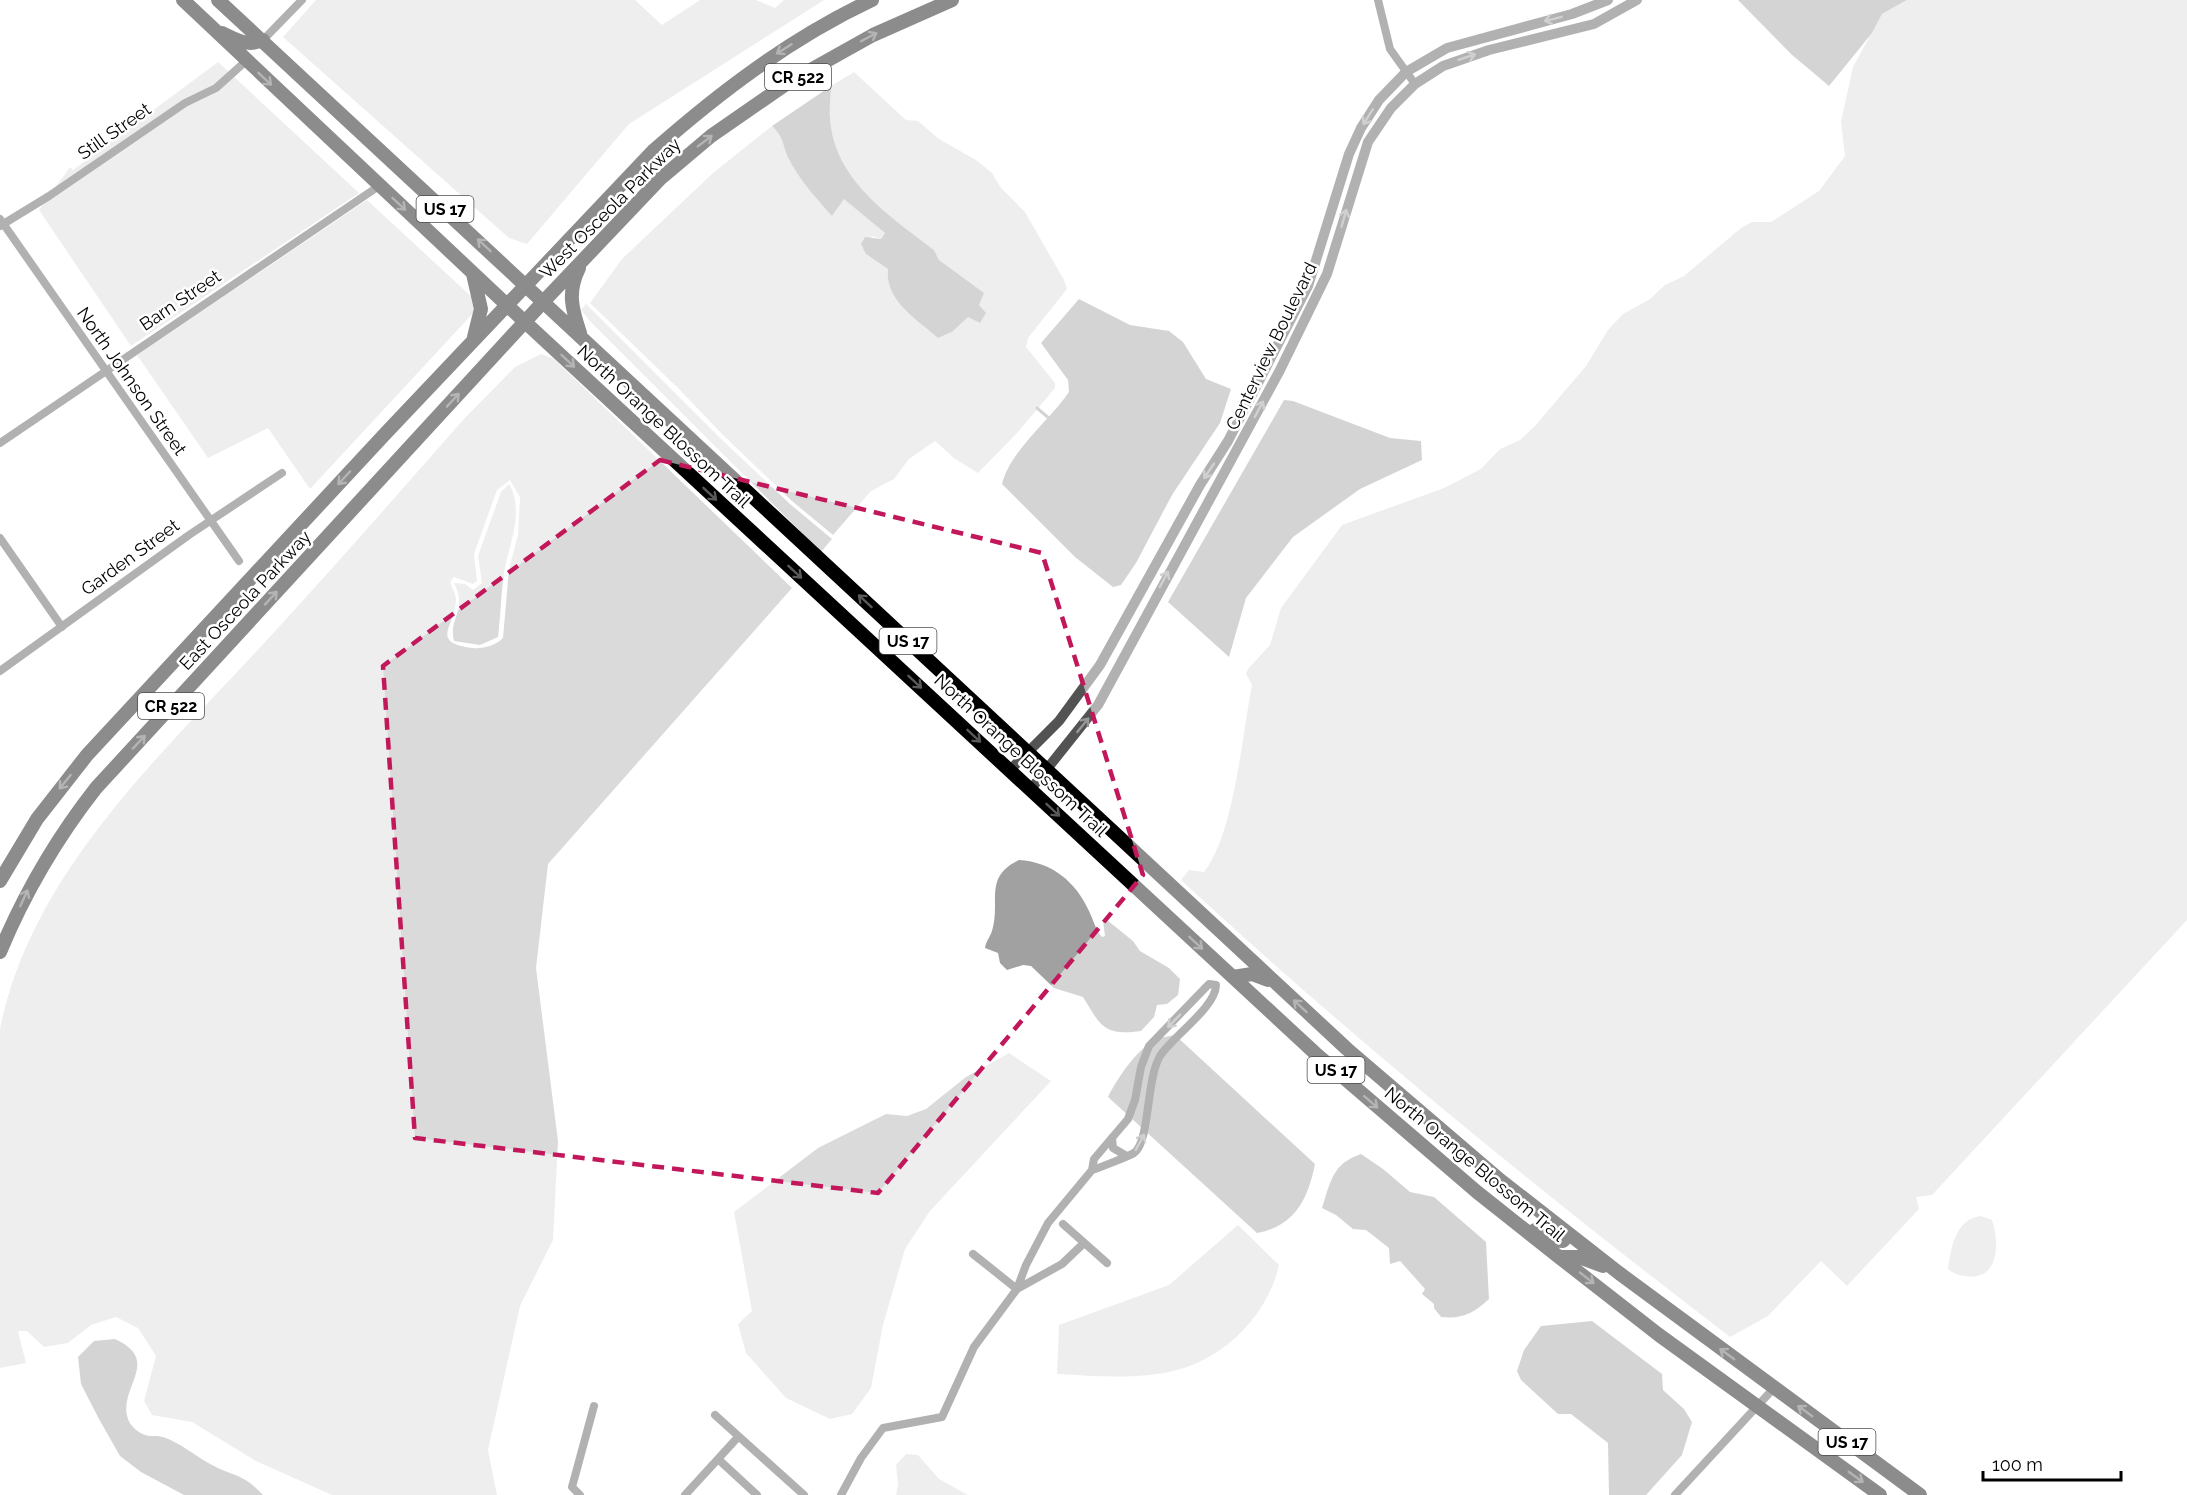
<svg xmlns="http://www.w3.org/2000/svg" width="2187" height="1495" viewBox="0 0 2187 1495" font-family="Raleway,sans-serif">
  <rect width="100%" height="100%" fill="#fff"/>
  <path fill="#dadada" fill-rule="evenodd" d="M316 0H635L662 25 700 0H756L775 8 784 0H824L629 124 527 244 509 238 283 37Z
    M1907 0H2187V920L1932 1195 1916 1197 1919 1209 1847 1286 1821 1261 1768 1316 1730 1337C1541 1192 1356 1042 1181 880L1189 870 1204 872C1234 834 1242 736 1252 685L1246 674 1248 669 1270 645 1281 608 1342 525 1444 488 1481 469 1500 449 1520 440 1535 426 1586 366 1608 330 1623 314 1650 299 1665 285 1684 276 1741 228 1752 222H1771L1819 191 1845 156 1841 121 1853 67 1882 14Z
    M218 62 359 193 131 346 39 210 70 167 73 170Z
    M854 72 906 120 918 121 939 139 976 160 992 173 1001 188 1025 212 1064 280 1067 289 1028 338 1026 347 1055 383V388L1017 433 978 473 955 459 935 441 909 459 894 479 871 491 833 535 792 501 722 434 679 389 590 303 622 259 713 173 772 126 782 135 789 160 832 216 844 198 885 233 881 239 872 236 866 254 888 269C884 300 917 320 938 338L952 332 968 316 979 323V305L939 260 934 250C890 216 834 180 830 118 829 108 831 96 831 86Z
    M367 200 475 300 476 310 310 489 268 428 208 458 137 355Z
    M586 304 719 437 790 504 832 539 821 552 589 320 581 310Z
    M541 354 554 359 792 588 548 864 536 968 558 1141 553 1240 520 1306 488 1450 497 1495H332L256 1461 192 1422 152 1415 144 1401 156 1356 138 1328 116 1317 91 1325 68 1343 44 1347 27 1331H18L26 1363 0 1368V1029C31 873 162 754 266 641 333 568 398 494 463 420L515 367ZM510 480 520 497 518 535 509 569 503 638C495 646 483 649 472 648 429 642 455 627 456 600 456 594 452 588 450 582L454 577 473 584 477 581 474 554 497 490Z
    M509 484C524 510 511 540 505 567 501 589 501 614 498 637L480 645 454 641C448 617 468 612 454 583L465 584 473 590 482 583 478 556 501 492Z
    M1009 1053 1051 1081 930 1211 905 1249 883 1325 871 1388 852 1414 830 1419 786 1398 746 1353 738 1324 752 1311 734 1212 818 1148 886 1114 907 1116 926 1109 966 1077Z
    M1980 1216 1992 1220C2000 1243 1999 1282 1965 1276 1958 1275 1954 1274 1948 1269 1951 1248 1955 1220 1980 1216Z
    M1238 1225 1279 1265C1268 1314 1226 1357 1177 1370 1138 1380 1096 1376 1057 1374L1059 1325 1169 1285Z
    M906 1454 918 1455 939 1479 968 1495H896L898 1484 896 1465Z"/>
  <path fill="#a1a1a1" d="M1738 0H1907L1882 14 1872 33 1829 86 1791 54Z
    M831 86C831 96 829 108 830 118 834 180 890 216 934 250L939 260 984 293 979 305 986 313 980 323 968 317 952 332 938 338C917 320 884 300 888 269L866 254 861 244 865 237 881 239 885 233 844 199 832 216C817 199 802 183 791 163 782 148 786 139 772 126Z
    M1079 299 1130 325 1169 331 1183 342 1206 379 1231 389 1220 423 1172 495 1136 563 1121 585 1113 587 1075 557 1002 484C1010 451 1049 421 1069 392L1068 380 1041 343Z
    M1284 400 1293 401 1390 438 1421 441 1422 460 1360 489 1293 537 1246 598 1229 657 1168 602Z
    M1019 860C1052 862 1076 882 1089 911 1093 919 1096 931 1102 937L1105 936 1103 921 1107 920 1133 941 1140 951 1169 968 1180 979 1178 995 1167 1004 1157 1005 1154 1017 1141 1031C1103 1036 1101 1026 1083 997L1054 988 1031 966 1023 965 1007 970 1000 963 998 953 985 948C986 941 990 937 992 931 1001 901 983 877 1019 860Z
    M1175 1035 1315 1164C1308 1199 1295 1226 1257 1233L1108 1097C1116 1080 1139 1046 1157 1039 1162 1037 1170 1036 1175 1035Z
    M1361 1154 1383 1169 1410 1192 1434 1197 1486 1242 1489 1299C1473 1314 1462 1319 1441 1317L1434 1308V1304L1422 1294 1425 1289 1400 1261 1390 1264 1389 1248 1366 1230 1353 1229 1336 1215 1322 1208C1331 1181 1332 1164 1361 1154Z
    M1592 1321 1662 1374 1663 1390 1684 1409 1692 1422 1682 1455 1646 1495H1609L1608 1443 1571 1414H1558L1521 1380 1517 1371 1524 1350 1541 1326Z
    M115 1339C163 1361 117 1388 128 1419 130 1426 139 1433 145 1435 151 1437 157 1435 163 1437 181 1443 195 1456 212 1465 234 1477 243 1473 263 1495H184L141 1472 120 1456 99 1419 81 1384 78 1357 94 1341Z"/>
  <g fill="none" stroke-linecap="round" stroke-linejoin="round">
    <path stroke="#a1a1a1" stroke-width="3" d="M1037 408 1051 420"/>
    <path stroke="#535353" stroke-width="8" d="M1378 0 1390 49 1415 84
      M263 40 302 0
      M0 219 239 561
      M0 226 49 196 185 103 216 88 246 61
      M0 443 379 186
      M0 538 62 627
      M0 671 189 535 282 473
      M1112 1138 1113 1148 1125 1155
      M1063 1224 1107 1263
      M973 1254 1017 1289 1062 1264 1084 1243
      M715 1415 804 1495
      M738 1437 718 1459 757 1495
      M580 1495 572 1487 594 1406
      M685 1495 718 1459
      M841 1495 861 1458 883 1428 942 1417 974 1347 1017 1289 1026 1265 1048 1223 1092 1170 1094 1159 1128 1119 1135 1100 1141 1067 1149 1046 1209 984 1216 985C1216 1007 1173 1036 1160 1056 1146 1079 1150 1142 1134 1153 1129 1156 1099 1168 1092 1170
      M1675 1495 1774 1388"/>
    <path stroke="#535353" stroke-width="10" d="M1010 770 1059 721 1100 665 1200 485 1228 441 1308 286 1349 154 1361 128 1379 100 1406 72 1447 48 1572 14 1608 0
      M1031 789 1098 705 1280 370 1327 274 1368 142 1391 108 1415 84 1443 66 1489 50 1594 24 1637 0"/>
    <path stroke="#000" stroke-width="14" d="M183 0 525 322 1315 1053 1477 1192 1559 1257 1659 1335 1880 1495
      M218 0 1347 1049 1500 1180 1619 1273 1920 1495
      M222 33C236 40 248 47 263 40
      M579 268C567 292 572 309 580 333
      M473 274 481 309 474 337
      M0 881 37 819 87 755 384 435 653 151C720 92 791 38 872 0
      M0 952C25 892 56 839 96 788L544 301 660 179 711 136 789 82 873 35 952 0
      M1233 977 1252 974 1268 980
      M1535 1230 1553 1240 1563 1241 1569 1234
      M1559 1257H1579L1603 1266"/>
  </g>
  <defs><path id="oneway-shaft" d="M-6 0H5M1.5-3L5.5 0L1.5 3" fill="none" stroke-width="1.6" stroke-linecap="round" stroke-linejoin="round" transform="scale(1.5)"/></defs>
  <g stroke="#989898">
    <use href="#oneway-shaft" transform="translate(1553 19) rotate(166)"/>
    <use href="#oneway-shaft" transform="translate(1467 57) rotate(-18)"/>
    <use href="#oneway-shaft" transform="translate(1368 117) rotate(122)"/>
    <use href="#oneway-shaft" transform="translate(1344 218) rotate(-74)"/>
    <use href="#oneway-shaft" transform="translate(1259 409) rotate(-62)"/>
    <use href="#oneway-shaft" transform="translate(1209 471) rotate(124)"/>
    <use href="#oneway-shaft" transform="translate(1164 579) rotate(-62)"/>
    <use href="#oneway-shaft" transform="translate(1083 725) rotate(-51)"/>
    <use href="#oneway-shaft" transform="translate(1174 1021) rotate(134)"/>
    <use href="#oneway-shaft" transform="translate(1140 1142) rotate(-62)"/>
  </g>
  <g stroke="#595959">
    <use href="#oneway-shaft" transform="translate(869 37) rotate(-28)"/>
    <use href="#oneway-shaft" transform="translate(784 49) rotate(148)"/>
    <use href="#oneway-shaft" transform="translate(265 79) rotate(43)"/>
    <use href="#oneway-shaft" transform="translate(705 141) rotate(-37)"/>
    <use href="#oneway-shaft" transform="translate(399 204) rotate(43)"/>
    <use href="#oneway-shaft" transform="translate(484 245) rotate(-137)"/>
    <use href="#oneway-shaft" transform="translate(568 361) rotate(43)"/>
    <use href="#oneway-shaft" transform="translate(453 400) rotate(-47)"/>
    <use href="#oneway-shaft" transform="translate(344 478) rotate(133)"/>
    <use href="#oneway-shaft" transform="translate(710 494) rotate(43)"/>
    <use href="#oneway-shaft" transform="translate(795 572) rotate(43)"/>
    <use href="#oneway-shaft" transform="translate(271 598) rotate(-47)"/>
    <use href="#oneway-shaft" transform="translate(865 601) rotate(-137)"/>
    <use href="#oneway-shaft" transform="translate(915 682) rotate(43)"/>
    <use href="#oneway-shaft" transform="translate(974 736) rotate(43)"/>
    <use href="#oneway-shaft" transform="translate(139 742) rotate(-47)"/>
    <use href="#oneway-shaft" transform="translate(65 782) rotate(129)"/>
    <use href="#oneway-shaft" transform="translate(1053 810) rotate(43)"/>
    <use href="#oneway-shaft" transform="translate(24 898) rotate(-65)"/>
    <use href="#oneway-shaft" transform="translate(1196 943) rotate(43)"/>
    <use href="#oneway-shaft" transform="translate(1300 1006) rotate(-137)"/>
    <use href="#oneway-shaft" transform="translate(1371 1102) rotate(41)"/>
    <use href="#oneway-shaft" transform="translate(1587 1278) rotate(38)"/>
    <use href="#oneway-shaft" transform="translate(1727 1354) rotate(-144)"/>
    <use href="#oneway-shaft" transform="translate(1805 1411) rotate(-144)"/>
    <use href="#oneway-shaft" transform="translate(1856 1477) rotate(36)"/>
  </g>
  <path d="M0 0H2187V1495H0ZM660 460 1042 553 1143 875 878 1193 415 1138 383 666Z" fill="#fff" fill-opacity=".55" fill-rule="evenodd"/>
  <path fill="none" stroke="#c2185b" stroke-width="4.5" stroke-dasharray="12 8" stroke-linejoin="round" d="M660 460 1042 553 1143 875 878 1193 415 1138 383 666Z"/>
  <g text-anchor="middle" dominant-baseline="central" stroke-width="5" stroke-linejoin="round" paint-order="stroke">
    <g fill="#fff" stroke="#4c4c4c" stroke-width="1.5">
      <rect x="765" y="64" width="66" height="26" rx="4.5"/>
      <rect x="416.5" y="196" width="57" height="26" rx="4.5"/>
      <rect x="879.5" y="628" width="57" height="26" rx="4.5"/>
      <rect x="138" y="693" width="66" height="26" rx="4.5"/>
      <rect x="1307.5" y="1057" width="57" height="26" rx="4.5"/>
      <rect x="1818.5" y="1429" width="57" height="26" rx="4.5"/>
    </g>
    <g font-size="16" font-weight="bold" fill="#000">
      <text x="798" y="77">CR 522</text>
      <text x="445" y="209">US 17</text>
      <text x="908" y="641">US 17</text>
      <text x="171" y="706">CR 522</text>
      <text x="1336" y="1070">US 17</text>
      <text x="1847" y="1442">US 17</text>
    </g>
    <g font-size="18" fill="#000" stroke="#fff">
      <text transform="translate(114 131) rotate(-35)">Still Street</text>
      <text transform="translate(610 208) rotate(-45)">West Osceola Parkway</text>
      <text transform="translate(180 300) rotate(-34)">Barn Street</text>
      <text transform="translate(1271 346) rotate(-64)">Centerview Boulevard</text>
      <text transform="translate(132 381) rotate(55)">North Johnson Street</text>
      <text transform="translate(664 426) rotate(43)">North Orange Blossom Trail</text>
      <text transform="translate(130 557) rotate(-36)">Garden Street</text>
      <text transform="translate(245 600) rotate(-47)">East Osceola Parkway</text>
      <text transform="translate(1021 755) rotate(43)">North Orange Blossom Trail</text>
      <text transform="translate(1475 1164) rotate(40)">North Orange Blossom Trail</text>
    </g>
  </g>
  <path d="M1983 1471v9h138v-9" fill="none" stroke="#000000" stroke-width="3"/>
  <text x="1992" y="1471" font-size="18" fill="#000000" stroke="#ffffff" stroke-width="4.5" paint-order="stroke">100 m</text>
</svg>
